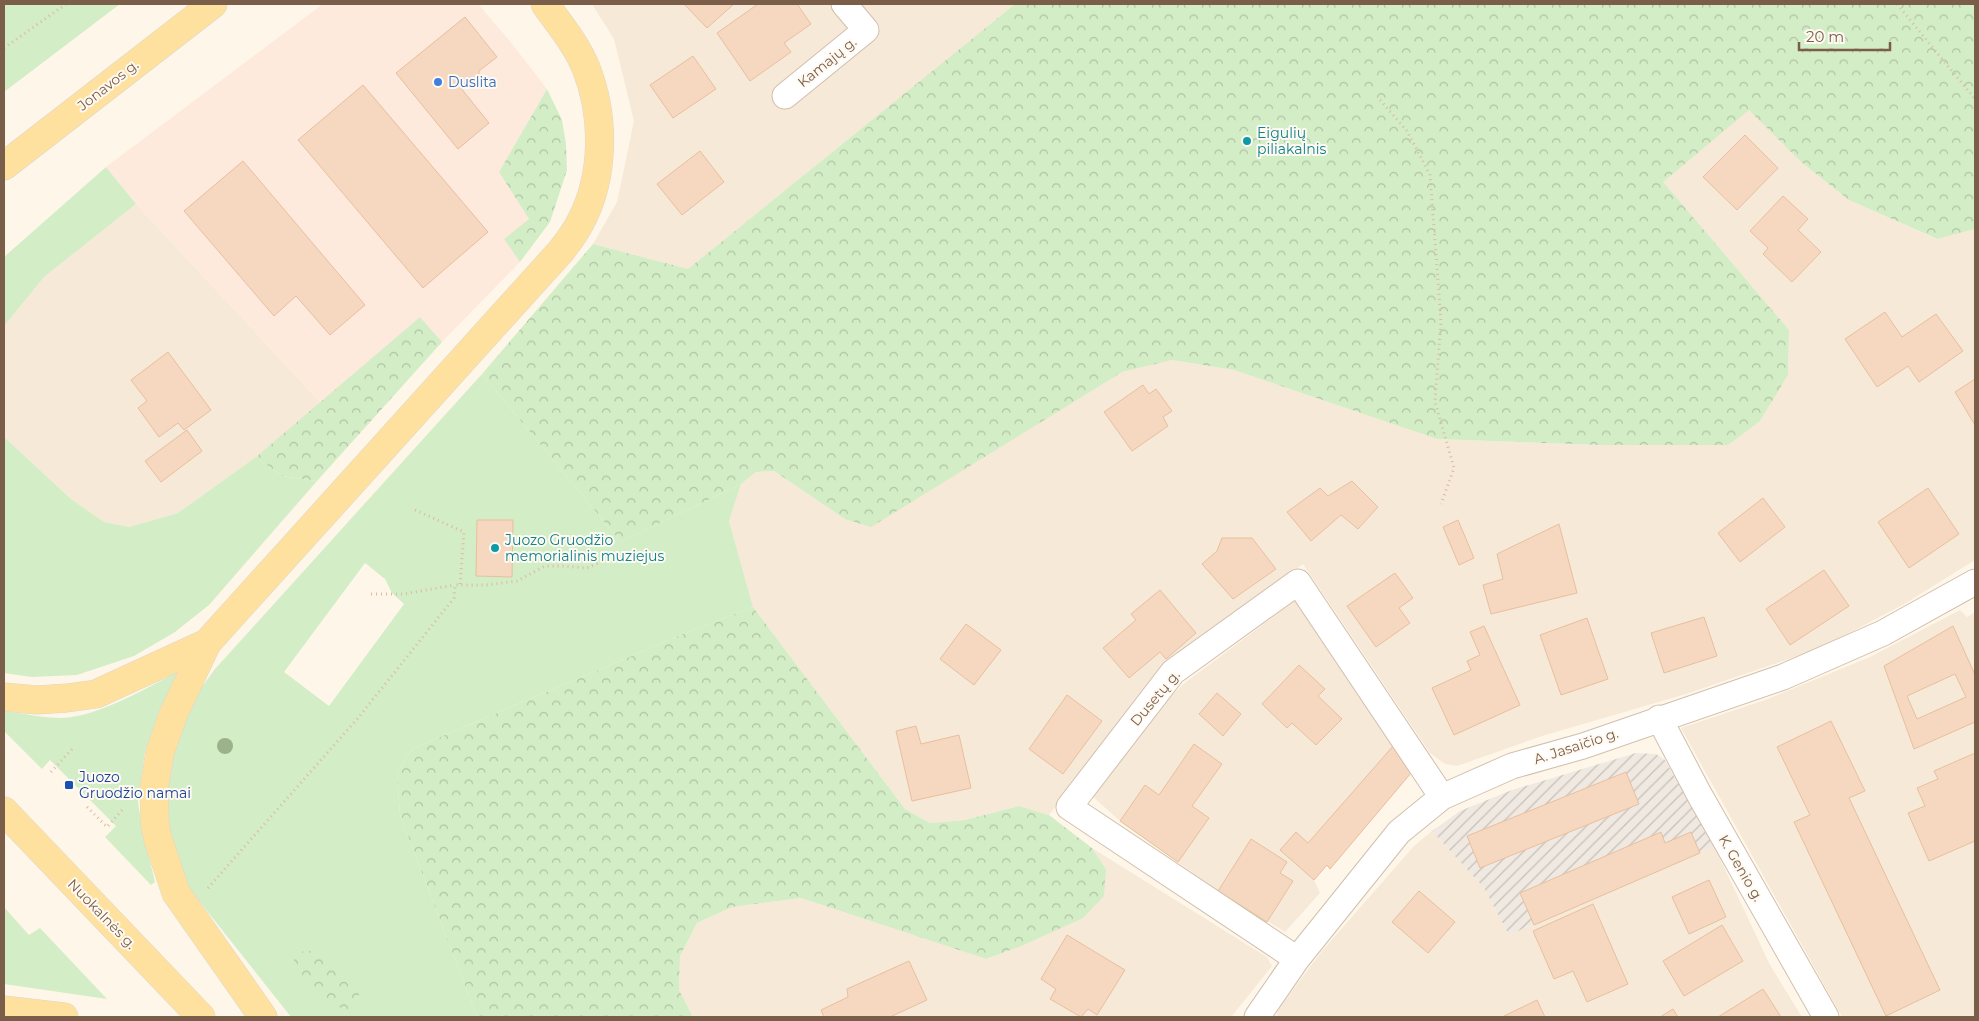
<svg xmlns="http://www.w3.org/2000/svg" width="1979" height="1021" viewBox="0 0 1979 1021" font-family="Montserrat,sans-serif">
  <defs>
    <pattern id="industrial-furrows" width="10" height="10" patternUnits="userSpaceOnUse" patternTransform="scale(1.25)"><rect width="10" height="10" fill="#efe9e2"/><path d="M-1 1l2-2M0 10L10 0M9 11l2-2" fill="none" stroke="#c7c0b9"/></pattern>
    <pattern id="forest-crowns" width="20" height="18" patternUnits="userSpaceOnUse" patternTransform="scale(1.25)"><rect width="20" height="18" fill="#d3edc6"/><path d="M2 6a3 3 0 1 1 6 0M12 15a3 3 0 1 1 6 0" fill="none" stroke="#b0c3a3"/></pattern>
  </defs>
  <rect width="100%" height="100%" fill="#fef7e9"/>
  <path fill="#f6e9d7" d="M592 4H1015L688 269 593 244 617 202 634 121 614 39Z
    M1749 109 1801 162 1849 200 1936 239 1975 229V560L1906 603 1821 648 1686 694 1542 736 1457 766 1445 764 1430 753 1303 564 1223 624 1158 677 1049 815 1019 806 965 820 930 823 905 809 753 607 729 521 741 484 756 472 774 471 845 519 1122 372 1172 360 1234 370 1437 439 1599 445 1728 444 1760 421 1788 375 1789 330 1662 182Z
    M136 204 321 403 256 457 178 513 129 527 104 522 71 499 4 437V326L44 277Z
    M1293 602H1300L1411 773 1330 869 1327 865 1314 880 1320 893 1285 932 1218 891 1120 821 1092 796 1162 704 1186 682Z
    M1960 610 1967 617 1975 612V1017H1842L1681 728 1765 700 1870 657Z
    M1432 831 1484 888 1509 935 1714 846 1770 965 1802 1017H1276L1279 1008 1322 951 1414 846Z
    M1092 848 1267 957 1272 966 1232 1016 693 1017 679 990 680 956 697 923 732 907 801 898 986 959 1019 947 1106 869Z"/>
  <path fill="#fee9dd" d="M323 4H478L509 40 547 89 499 172 529 219 504 239 520 262 442 342 420 317 321 403 136 204 106 167Z"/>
  <path fill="url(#industrial-furrows)" d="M1636 753 1656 754 1665 760 1714 846 1509 935 1484 888 1432 831 1460 811 1512 790Z"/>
  <path fill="#d3edc6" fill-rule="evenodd" d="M4 4H120L4 92Z
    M106 167 136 204 44 277 4 326V257Z
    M482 374 621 542 741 484 729 521 753 607 693 630 412 749 397 774 400 815 477 1017H291L184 882 168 841 166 792 177 740 193 699 215 669ZM365 563 385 579 392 593 404 604 329 706 284 672Z
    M4 437 71 499 104 522 129 527 178 513 256 457 282 476 317 481 209 605 175 632 134 656 77 675 32 677 4 673Z
    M181 670 160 709 145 752 138 802 142 828 155 882 151 885 105 837 116 826 50 760 42 769 4 731V711C22 713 42 718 61 718 99 717 148 687 181 670Z
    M4 907 29 935 40 928 107 999 4 984Z"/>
  <path fill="url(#forest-crowns)" d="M1015 4H1975V229L1937 239 1849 200 1801 162 1749 110 1663 182 1789 330 1788 375 1760 421 1728 445H1599L1437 439 1234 370 1172 360 1122 372 871 527 845 519 774 471 756 472 741 484 621 542 482 374 593 244 688 269Z
    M547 89 562 120 566 144 567 170 550 222 520 262 504 239 529 219 499 172Z
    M420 317 442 342 317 481 282 476 256 457Z
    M753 607 905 809 930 823 965 820 1019 806 1049 815 1092 848 1106 869 1104 896 1083 918 1019 947 986 959 801 898 732 907 697 923 680 956 679 990 693 1017H477L400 815 397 774 412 749 693 630Z
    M306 950 324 955 346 975 359 990V1002L347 1010 325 1002 296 968 293 956Z"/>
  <path fill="#f5d8bf" stroke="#e8bf9e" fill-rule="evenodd" d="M684 4H734L707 28Z
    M758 4H797L811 24 784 43 791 52 750 81 717 33Z
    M465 17 497 57 479 71V82L465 83 460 87 489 123 458 149 396 73Z
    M693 56 716 89 673 118 650 85Z
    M363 85 488 232 423 288 298 140Z
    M1745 135 1778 168 1737 210 1703 177Z
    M700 151 724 182 682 215 657 184Z
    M243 161 365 305 330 335 296 296 274 316 184 211Z
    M1783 196 1808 219 1798 230 1821 252 1792 282 1763 254 1768 248 1750 231Z
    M1885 312 1902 337 1936 314 1963 351 1919 382 1908 366 1877 387 1845 339Z
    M168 352 211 410 184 430 178 423 159 437 138 408 147 401 131 380Z
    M1975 379V425L1955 392Z
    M1143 385 1149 394 1156 389 1172 411 1163 417 1168 426 1132 451 1104 412Z
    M187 430 202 451 161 482 145 461Z
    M1352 481 1378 507 1358 529 1341 515 1311 541 1287 512 1320 488 1328 496Z
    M1928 488 1959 534 1909 568 1878 522Z
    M1763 498 1785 527 1740 562 1718 533Z
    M477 520H513L512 577 476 576Z
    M1458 520 1474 558 1459 565 1443 527Z
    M1559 524 1577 593 1491 614 1483 585 1503 579 1497 554Z
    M1222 538H1252L1276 569 1233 599 1202 564 1217 551Z
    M1824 570 1849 606 1790 645 1766 609Z
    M1395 573 1413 598 1399 608 1410 623 1376 647 1347 606Z
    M1160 590 1196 633 1166 659 1160 652 1129 678 1103 648 1136 620 1131 614Z
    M1704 617 1717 656 1664 673 1651 633Z
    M1587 618 1608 679 1561 695 1540 635Z
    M966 624 1001 650 974 685 940 659Z
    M1484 626 1520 705 1454 735 1432 688 1471 670 1467 661 1480 655 1470 632Z
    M1953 626 1975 675V722L1914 749 1884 666ZM1955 674 1966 697 1917 719 1907 696Z
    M1299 665 1325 689 1318 696 1342 719 1316 745 1292 723 1287 728 1262 704Z
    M1217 693 1241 714 1223 736 1199 714Z
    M1067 695 1102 721 1063 774 1029 749Z
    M1831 721 1865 791 1849 798 1940 990 1886 1016 1794 822 1810 815 1777 747Z
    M916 726 921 744 959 735 971 788 912 801 896 731Z
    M1194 744 1222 764 1192 806 1209 818 1178 862 1120 821 1145 785 1159 795Z
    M1394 745 1411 773 1330 869 1327 865 1314 880 1280 850 1296 832 1308 843Z
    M1975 753V841L1929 861 1908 813 1925 806 1917 788 1938 779 1934 771Z
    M1626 772 1639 804 1480 868 1467 836Z
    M1661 832 1665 843 1691 832 1700 853 1534 925 1520 893Z
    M1251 839 1287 862 1280 873 1293 881 1267 922 1218 891Z
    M1709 880 1726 917 1689 934 1672 897Z
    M1419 891 1455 922 1428 953 1392 922Z
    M1593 904 1628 984 1587 1002 1573 971 1554 979 1533 931Z
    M1722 925 1743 961 1684 996 1663 961Z
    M1067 935 1125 970 1097 1015 1088 1009 1081 1017 1050 999 1056 989 1041 979Z
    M909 961 927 1000 890 1017H824L821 1010 848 997 847 989Z
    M1763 989 1781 1017H1718Z
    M1537 1000 1545 1017H1502Z
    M1673 1009 1678 1017H1660Z"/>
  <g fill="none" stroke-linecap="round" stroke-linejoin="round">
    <g stroke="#d2bfad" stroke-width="27">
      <path id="street" d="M785 96 866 30 844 4
        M1659 718 1699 794 1826 1017
        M1297 959 1069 807 1173 672 1298 582 1442 797
        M1257 1017 1297 959 1399 832 1442 797 1512 766 1583 746 1783 677 1883 633 1975 582"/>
    </g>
    <g stroke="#ddd5d0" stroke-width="29">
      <path id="primary" d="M4 166 213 4
        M4 697 37 700 67 698 96 694 207 643
        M4 811 201 1017
        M4 1010 64 1017
        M263 1017 176 893 158 839 155 825 154 789 160 752 173 715 207 643 561 251C568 242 575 233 580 223 605 177 605 116 586 68 577 45 559 24 545 4"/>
    </g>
    <path stroke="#dbbba1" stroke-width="3" stroke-dasharray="1 4" stroke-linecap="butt" d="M1897 4 1975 99
      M4 48 66 4
      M1380 100 1407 131 1430 175 1441 321 1435 402 1454 468 1441 504
      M415 510 464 532 460 585
      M371 594H403L455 585
      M51 772 74 747
      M87 807 107 827 124 808
      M208 888 358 718 454 598 455 585H486L517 581 545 566H562L587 568 605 560"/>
    <use href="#street" stroke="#fff" stroke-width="25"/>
    <use href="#primary" stroke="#ffe19f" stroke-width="28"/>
  </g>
  <circle fill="#9cb28b" cx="225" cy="746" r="8"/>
  <circle fill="#3f7fe0" stroke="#fffaf1" stroke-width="2" cx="438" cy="82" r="5"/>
  <g fill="#0f9aa8" stroke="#fffaf1" stroke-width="2">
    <circle cx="1247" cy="141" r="5"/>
    <circle cx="495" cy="548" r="5"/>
  </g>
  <rect fill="#1a4fb4" stroke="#fffaf1" stroke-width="2" x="64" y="780" width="10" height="10" rx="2.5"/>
  <g text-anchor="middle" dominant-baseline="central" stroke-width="4" stroke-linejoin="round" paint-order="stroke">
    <g font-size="14" fill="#7b5e4a" stroke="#fffaf1">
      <text transform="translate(827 62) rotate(-39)">Kamajų g.</text>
      <text transform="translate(108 85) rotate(-38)">Jonavos g.</text>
      <text transform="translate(1155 698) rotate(-50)">Dusetų g.</text>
      <text transform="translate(1576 746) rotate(-18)">A. Jasaičio g.</text>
      <text transform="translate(1741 868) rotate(60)">K. Genio g.</text>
      <text transform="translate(102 914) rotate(46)">Nuokalnės g.</text>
    </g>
    <g font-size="14" fill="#366cbe" stroke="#fffaf1" text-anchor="start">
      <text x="448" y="82">Duslita</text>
    </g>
    <g font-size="14" fill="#0d838f" stroke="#fffaf1" text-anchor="start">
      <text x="1257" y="133">Eigulių<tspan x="1257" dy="16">piliakalnis</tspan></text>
      <text x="505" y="540">Juozo Gruodžio<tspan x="505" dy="16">memorialinis muziejus</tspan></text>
    </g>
    <g font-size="14" fill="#164399" stroke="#fffaf1" text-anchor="start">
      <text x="79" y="777">Juozo<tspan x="79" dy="16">Gruodžio namai</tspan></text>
    </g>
  </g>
  <rect width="1979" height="1021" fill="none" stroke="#7b5e4a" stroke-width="10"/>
  <path d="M1799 42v8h91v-8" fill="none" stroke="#7b5e4a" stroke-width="2.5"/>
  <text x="1806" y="42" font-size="15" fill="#7b5e4a" stroke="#fffaf1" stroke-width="4" paint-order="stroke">20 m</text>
</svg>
